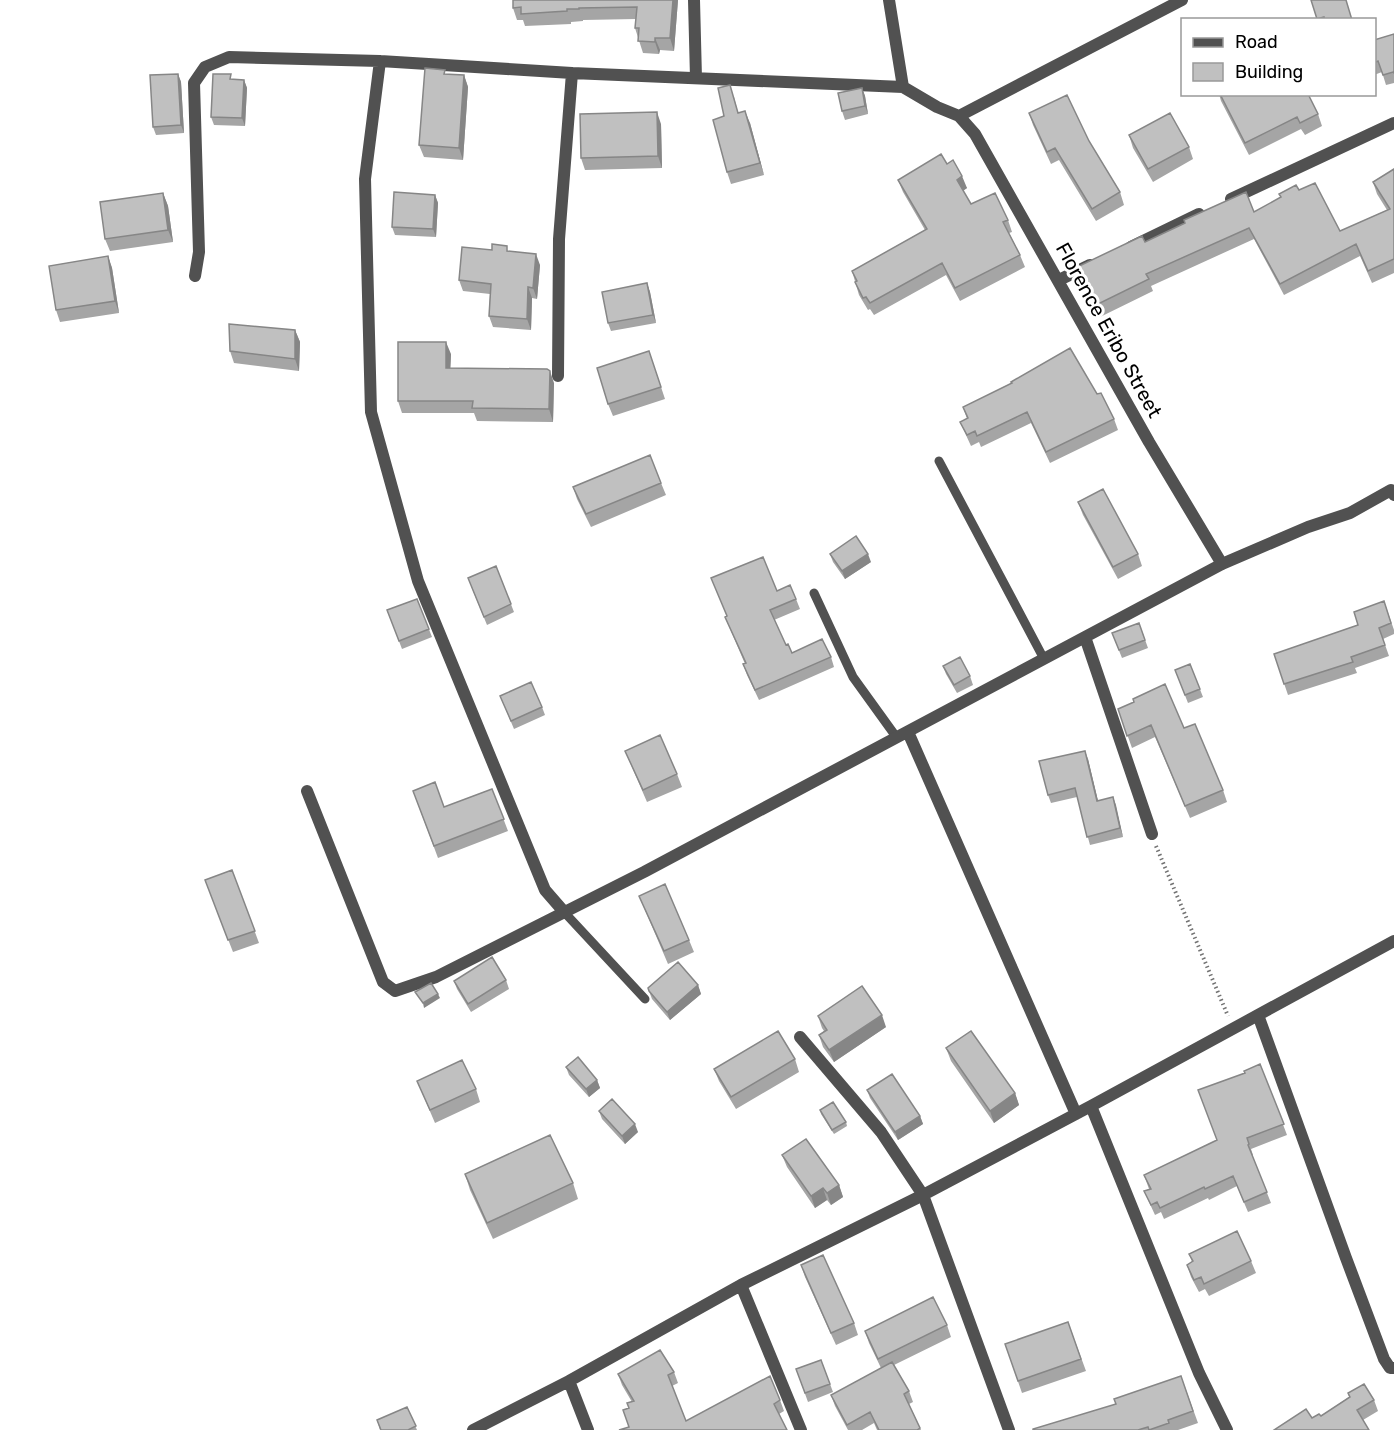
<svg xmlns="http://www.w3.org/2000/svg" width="1394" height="1430" viewBox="0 0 1394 1430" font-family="Rubik,sans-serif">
  <rect width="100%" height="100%" fill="#fff"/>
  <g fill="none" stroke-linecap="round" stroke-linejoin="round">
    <path stroke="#737373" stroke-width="4" stroke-dasharray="1.5 3" stroke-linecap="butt" d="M1156 846 1228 1016"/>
    <path stroke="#515151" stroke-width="9" d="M939 461 1044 659
      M814 593 853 677 897 738
      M565 913 645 999"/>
    <path stroke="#515151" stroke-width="12" d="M694 0 696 78
      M889 0 903 87 937 107 959 116 975 134 1149 442 1222 564
      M380 61 365 179 371 412 418 581 545 890 565 913
      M959 116 1182 0
      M1231 199 1394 123
      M1131 247 1199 214
      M195 276 199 252 194 83 205 67 229 57 380 61 572 73 903 87
      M1059 280 1090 265
      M558 376 559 239 572 73
      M1085 637 1152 834
      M908 732 1076 1114
      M307 791 383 982 395 991 436 977 644 872 1222 564 1308 527 1350 513 1391 490 1394 495
      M1258 1015 1346 1258 1384 1359 1390 1368H1394
      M800 1037 881 1132 923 1195 1009 1430
      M1091 1106 1199 1373 1227 1430
      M741 1285 801 1430
      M569 1381 588 1430
      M473 1430 569 1381 741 1285 923 1195 1091 1106 1394 941"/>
  </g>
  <path fill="#a5a5a5" d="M678 0 674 51 660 50 659 54 643 53 635 28 636 19 583 20V21L571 22V24L525 26 523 20H517L513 8Z
    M1394 34V83L1386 85 1382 72 1374 75V40Z
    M178 74 181 82 184 133 156 135 153 127Z
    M446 74 464 75 468 87 463 160 424 157 419 145Z
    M244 80 247 88 245 126 214 125 211 117Z
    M862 88 865 96 868 114 845 120 842 111Z
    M1219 94H1308L1318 114 1322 126 1305 135 1301 129 1249 155 1221 101Z
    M734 97 738 113 750 123 764 175 731 184 727 172 724 116Z
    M1029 113 1089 141 1120 192 1124 205 1096 221 1059 160 1051 164 1033 125Z
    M661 124 662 168 585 170 581 158Z
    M1129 135 1189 147 1193 159 1153 182 1133 148Z
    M947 164 967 188 963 191 971 204 1008 220 1012 232 1009 233 1020 255 1025 267 960 301 946 275 874 315 870 309 868 310 859 295 852 271 925 230 903 192 898 180Z
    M1394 169V273L1372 283 1360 256 1284 295 1254 239 1151 286 1153 291 1098 318 1080 279 1075 268 1145 242 1254 212 1299 190 1340 231 1387 210 1377 194 1373 182Z
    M163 193 168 206 173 242 110 251 105 239Z
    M435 195 438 203 436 237 395 235 392 227Z
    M509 251 540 265 537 299 532 298 531 330 493 327 489 316 490 294 463 291 459 280Z
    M108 256 112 268 119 313 60 322 56 310Z
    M647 283 650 292 656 323 611 331 608 323Z
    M295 330 300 342 299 371 234 363 230 351Z
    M649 351 665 399 613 416 608 404Z
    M451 354 450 368 554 383 553 422 477 421 474 413H402L398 401Z
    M1097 394 1114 419 1118 430 1050 463 1031 423 981 447 979 442 971 446 960 422 967 419 963 407Z
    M661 483 666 495 591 527 577 499 573 487Z
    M1078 502 1138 554 1142 566 1118 579 1083 515Z
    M830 554 871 562 845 579 833 562Z
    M496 566 514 612 487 625 471 586Z
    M777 591 796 599 800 609 774 620 786 645 792 653 831 657 834 667 759 700 747 675 743 664H745L725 617Z
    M417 599 432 637 402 649 387 610Z
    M1384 601 1394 630V634L1383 639 1389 656 1355 668 1357 673 1288 695 1274 654 1358 625Z
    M1139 623 1148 648 1122 658 1112 633Z
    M1190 664 1203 697 1188 703 1175 670Z
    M943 666 970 676 973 685 957 693 946 674Z
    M500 696 542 707 545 715 514 729Z
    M1118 709 1184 728 1223 790 1227 802 1190 818 1155 737 1132 748Z
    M625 751 677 774 682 787 647 802Z
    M1088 759 1098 801 1113 797 1123 837 1090 845 1077 797 1051 803 1048 795Z
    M492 789 508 831 438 858 413 791 444 807Z
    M232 870 259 943 233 952 205 880Z
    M639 896 689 940 694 952 668 964Z
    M506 980 509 989 471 1012 457 989 454 981Z
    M698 985 701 994 670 1020 652 999 649 991Z
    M818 1016 886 1027 834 1062 823 1047 819 1035 824 1031 822 1028Z
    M946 1048 1015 1093 1019 1105 994 1123 951 1061Z
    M795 1059 799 1072 736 1109 719 1081 714 1069Z
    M1260 1064 1287 1135 1251 1149 1253 1155H1252L1271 1203 1248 1212 1237 1186 1209 1200 1208 1198 1164 1219 1161 1212 1155 1215 1144 1191 1149 1189 1144 1175 1217 1140 1245 1073Z
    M566 1067 597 1080 600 1088 589 1097 569 1075Z
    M417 1081 476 1089 480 1102 435 1123Z
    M867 1090 920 1116 923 1124 898 1140 870 1098Z
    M820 1110 846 1122 847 1126 834 1134 821 1114Z
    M599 1111 638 1132 625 1144 602 1119Z
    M782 1155 839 1185 843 1197 831 1205 827 1200 815 1208 787 1167Z
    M465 1174 573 1183 578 1199 493 1239 470 1190Z
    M1189 1254 1251 1261 1256 1273 1209 1296 1205 1289 1199 1292 1191 1277 1187 1265 1192 1262Z
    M801 1265 854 1323 858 1335 836 1345 805 1277Z
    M1068 1322 1086 1371 1022 1393 1005 1344Z
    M947 1325 951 1337 894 1365 909 1391 913 1402 909 1404 921 1430H877L874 1423 862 1430H848L835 1406 831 1395 881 1368 869 1343 865 1331Z
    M821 1360 833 1392 808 1402 796 1369Z
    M674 1372 678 1383 672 1386 686 1421 780 1400 784 1411 779 1414 629 1427V1408L632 1402 622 1385 618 1374Z
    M1181 1376 1198 1423 1178 1430H1033L1116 1404Z
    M1348 1393 1374 1400 1378 1411 1363 1420 1312 1418 1321 1416 1349 1397Z
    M407 1407 417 1430H380L377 1420Z"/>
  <path fill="#868686" d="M673 0H678L674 51 670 38Z
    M655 38 660 50 659 54 655 42Z
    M178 74 181 82 184 133 181 125Z
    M464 75 468 87 463 160 459 148Z
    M244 80 247 88 245 126 242 118Z
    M862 88 865 96 868 114 865 106Z
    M745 111 750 123 764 175 760 163Z
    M657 112 661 124 662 168 658 156Z
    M962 176 967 188 961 192 957 180Z
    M163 193 168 206 173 242 168 230Z
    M435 195 438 203 436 237 433 229Z
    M536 254 540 265 537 299 533 288Z
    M108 256 112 268 119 313 115 301Z
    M647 283 650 292 656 323 653 315Z
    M528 287 532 298 531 330 527 319Z
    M295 330 300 342 299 371 295 359Z
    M446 342 451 354 450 380 446 368Z
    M550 371 554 383 553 422 549 409Z
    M868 554 871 562 845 579 842 571Z
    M1085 751 1088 759 1100 809 1097 801Z
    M1113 797 1116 805 1123 837 1120 828Z
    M698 985 701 994 670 1020 667 1012Z
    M438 994 440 998 424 1008 423 1003Z
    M882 1015 886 1027 834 1062 829 1050Z
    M597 1080 600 1088 589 1097 586 1089Z
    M1015 1093 1019 1105 994 1123 990 1111Z
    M920 1116 923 1124 898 1140 895 1132Z
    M635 1124 638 1132 625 1144 622 1136Z
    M839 1185 843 1197 831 1205 827 1193Z
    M823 1188 827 1200 815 1208 811 1196Z"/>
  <path fill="#c0c0c0" stroke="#868686" stroke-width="1.5" d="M513 0H673L670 38H655V42L638 41 639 28H635L637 7 579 8V9H567V11L521 14V7L513 8Z
    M1311 0H1346L1352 20H1325L1324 17 1317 19Z
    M1394 34V73L1393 72 1383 75 1378 61 1374 63V40Z
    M425 68 445 70 444 74 464 75 459 148 419 145Z
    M178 74 181 125 153 127 150 75Z
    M213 74H231L230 79 244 80 242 118 211 117Z
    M730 85 738 113 745 111 760 163 727 172 713 120 724 116 718 88Z
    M862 88 865 106 842 111 838 93Z
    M1220 94H1308L1318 114 1300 123 1297 117 1245 143Z
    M1067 95 1089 141 1120 192 1092 209 1055 148 1047 152 1029 113Z
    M657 112 658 156 581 158 580 114Z
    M1170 113 1189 147 1148 169 1129 135Z
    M941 154 947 164 953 160 962 176 957 180 971 204 995 193 1008 220 1003 222 1020 255 955 288 942 263 870 303 866 297 863 298 855 282 857 281 852 271 927 229 898 180Z
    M1394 169V259L1368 271 1356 244 1280 284 1249 228 1146 274 1149 279 1094 306 1075 268 1142 236 1145 242 1185 223 1184 220 1246 192 1254 212 1281 197 1279 194 1296 185 1299 190 1315 183 1340 231 1390 209 1373 182Z
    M394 192 435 195 433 229 392 227Z
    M163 193 168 230 105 239 100 202Z
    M492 244 507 246V251L536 254 533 288 528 287 527 319 489 316 491 284 459 280 462 247 492 250Z
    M108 256 115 301 56 310 49 266Z
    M647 283 653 315 608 323 602 292Z
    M229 324 295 330V359L230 351Z
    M398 342H446V368L547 369 550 371 549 409 472 408 473 401H398Z
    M1070 348 1097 394 1101 393 1114 419 1046 452 1027 412 977 436 975 431 967 435 960 422 968 418 963 407 1012 383 1011 382Z
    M649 351 661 387 608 404 597 368Z
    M650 455 661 483 586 514 573 487Z
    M1103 489 1138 554 1113 567 1078 502Z
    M856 536 868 554 842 571 830 554Z
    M763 557 777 591 790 585 796 599 770 610 786 645 788 644 792 653 822 639 831 657 755 690 743 664 746 663 725 617 727 616 711 578Z
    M496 566 511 604 484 617 468 578Z
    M417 599 429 629 399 641 387 610Z
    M1384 601 1391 623 1379 628 1385 645 1351 657 1353 662 1284 684 1274 654 1358 625 1354 612Z
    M1139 623 1145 640 1119 650 1112 633Z
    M960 657 970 676 954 685 943 666Z
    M1190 664 1200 689 1185 695 1175 670Z
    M531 682 542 707 511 721 500 696Z
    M1165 684 1184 728 1195 724 1223 790 1185 806 1151 725 1127 736 1118 709 1134 702 1133 699Z
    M660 735 677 774 643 790 625 751Z
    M1085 751 1097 801 1113 797 1120 828 1087 837 1075 788 1048 795 1039 761Z
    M435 782 444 807 492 789 504 819 434 846 413 791Z
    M232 870 255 931 228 940 205 880Z
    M665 884 689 940 664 951 639 896Z
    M492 957 506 980 468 1004 454 981Z
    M678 962 698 985 667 1012 649 991 648 988Z
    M431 983 438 994 423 1003 415 992Z
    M862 986 882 1015 829 1050 819 1035 827 1030 818 1016Z
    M778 1031 795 1059 731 1097 714 1069Z
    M971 1031 1015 1093 990 1111 946 1048Z
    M578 1057 597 1080 586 1089 566 1067Z
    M462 1060 476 1089 430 1110 417 1081Z
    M1260 1064 1284 1124 1247 1138 1249 1144 1248 1145 1267 1192 1244 1202 1233 1176 1205 1189 1204 1187 1160 1208 1157 1202 1151 1205 1144 1191 1151 1189 1144 1175 1217 1140 1198 1090 1245 1073 1244 1071Z
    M892 1074 920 1116 895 1132 867 1090Z
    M612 1099 635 1124 622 1136 599 1111Z
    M833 1102 846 1122 832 1130 820 1110Z
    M550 1135 573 1183 487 1223 465 1174Z
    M806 1139 839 1185 827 1193 823 1188 811 1196 782 1155Z
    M1237 1231 1251 1261 1204 1284 1201 1277 1194 1280 1187 1265 1193 1261 1189 1254Z
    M823 1255 854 1323 831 1333 801 1265Z
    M933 1297 947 1325 878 1359 865 1331Z
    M1068 1322 1081 1359 1018 1381 1005 1344Z
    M660 1350 674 1372 668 1375 686 1421 770 1376 780 1400 774 1404 787 1430H619L629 1427 623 1410 629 1408 627 1403 634 1401 618 1374Z
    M821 1360 830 1384 805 1393 796 1369Z
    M892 1362 909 1391 904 1394 920 1428 917 1430H879L870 1412 847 1425 831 1395Z
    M1181 1376 1193 1411 1168 1420 1169 1423 1149 1430 1148 1427 1138 1430H1033V1429L1116 1404 1114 1399Z
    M1364 1384 1374 1400 1357 1410 1369 1430H1274L1306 1409 1312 1418 1319 1414 1321 1416 1350 1397 1348 1393Z
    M407 1407 416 1426 408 1430H381L377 1420Z"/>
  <g text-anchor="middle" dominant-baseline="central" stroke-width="6" stroke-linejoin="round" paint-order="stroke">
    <g font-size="20" fill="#000" stroke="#fff">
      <text transform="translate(1109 330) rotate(61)">Florence Eribo Street</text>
    </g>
  </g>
  <rect x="1181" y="18" width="195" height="78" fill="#ffffff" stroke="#999999" stroke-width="1.5"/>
  <rect x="1193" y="38" width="30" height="9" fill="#515151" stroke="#999999" stroke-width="1.5"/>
  <text x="1235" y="48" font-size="18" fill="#000000">Road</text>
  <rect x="1193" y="63" width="30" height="18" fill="#c0c0c0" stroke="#999999" stroke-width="1.5"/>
  <text x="1235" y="78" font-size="18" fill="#000000">Building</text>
</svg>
